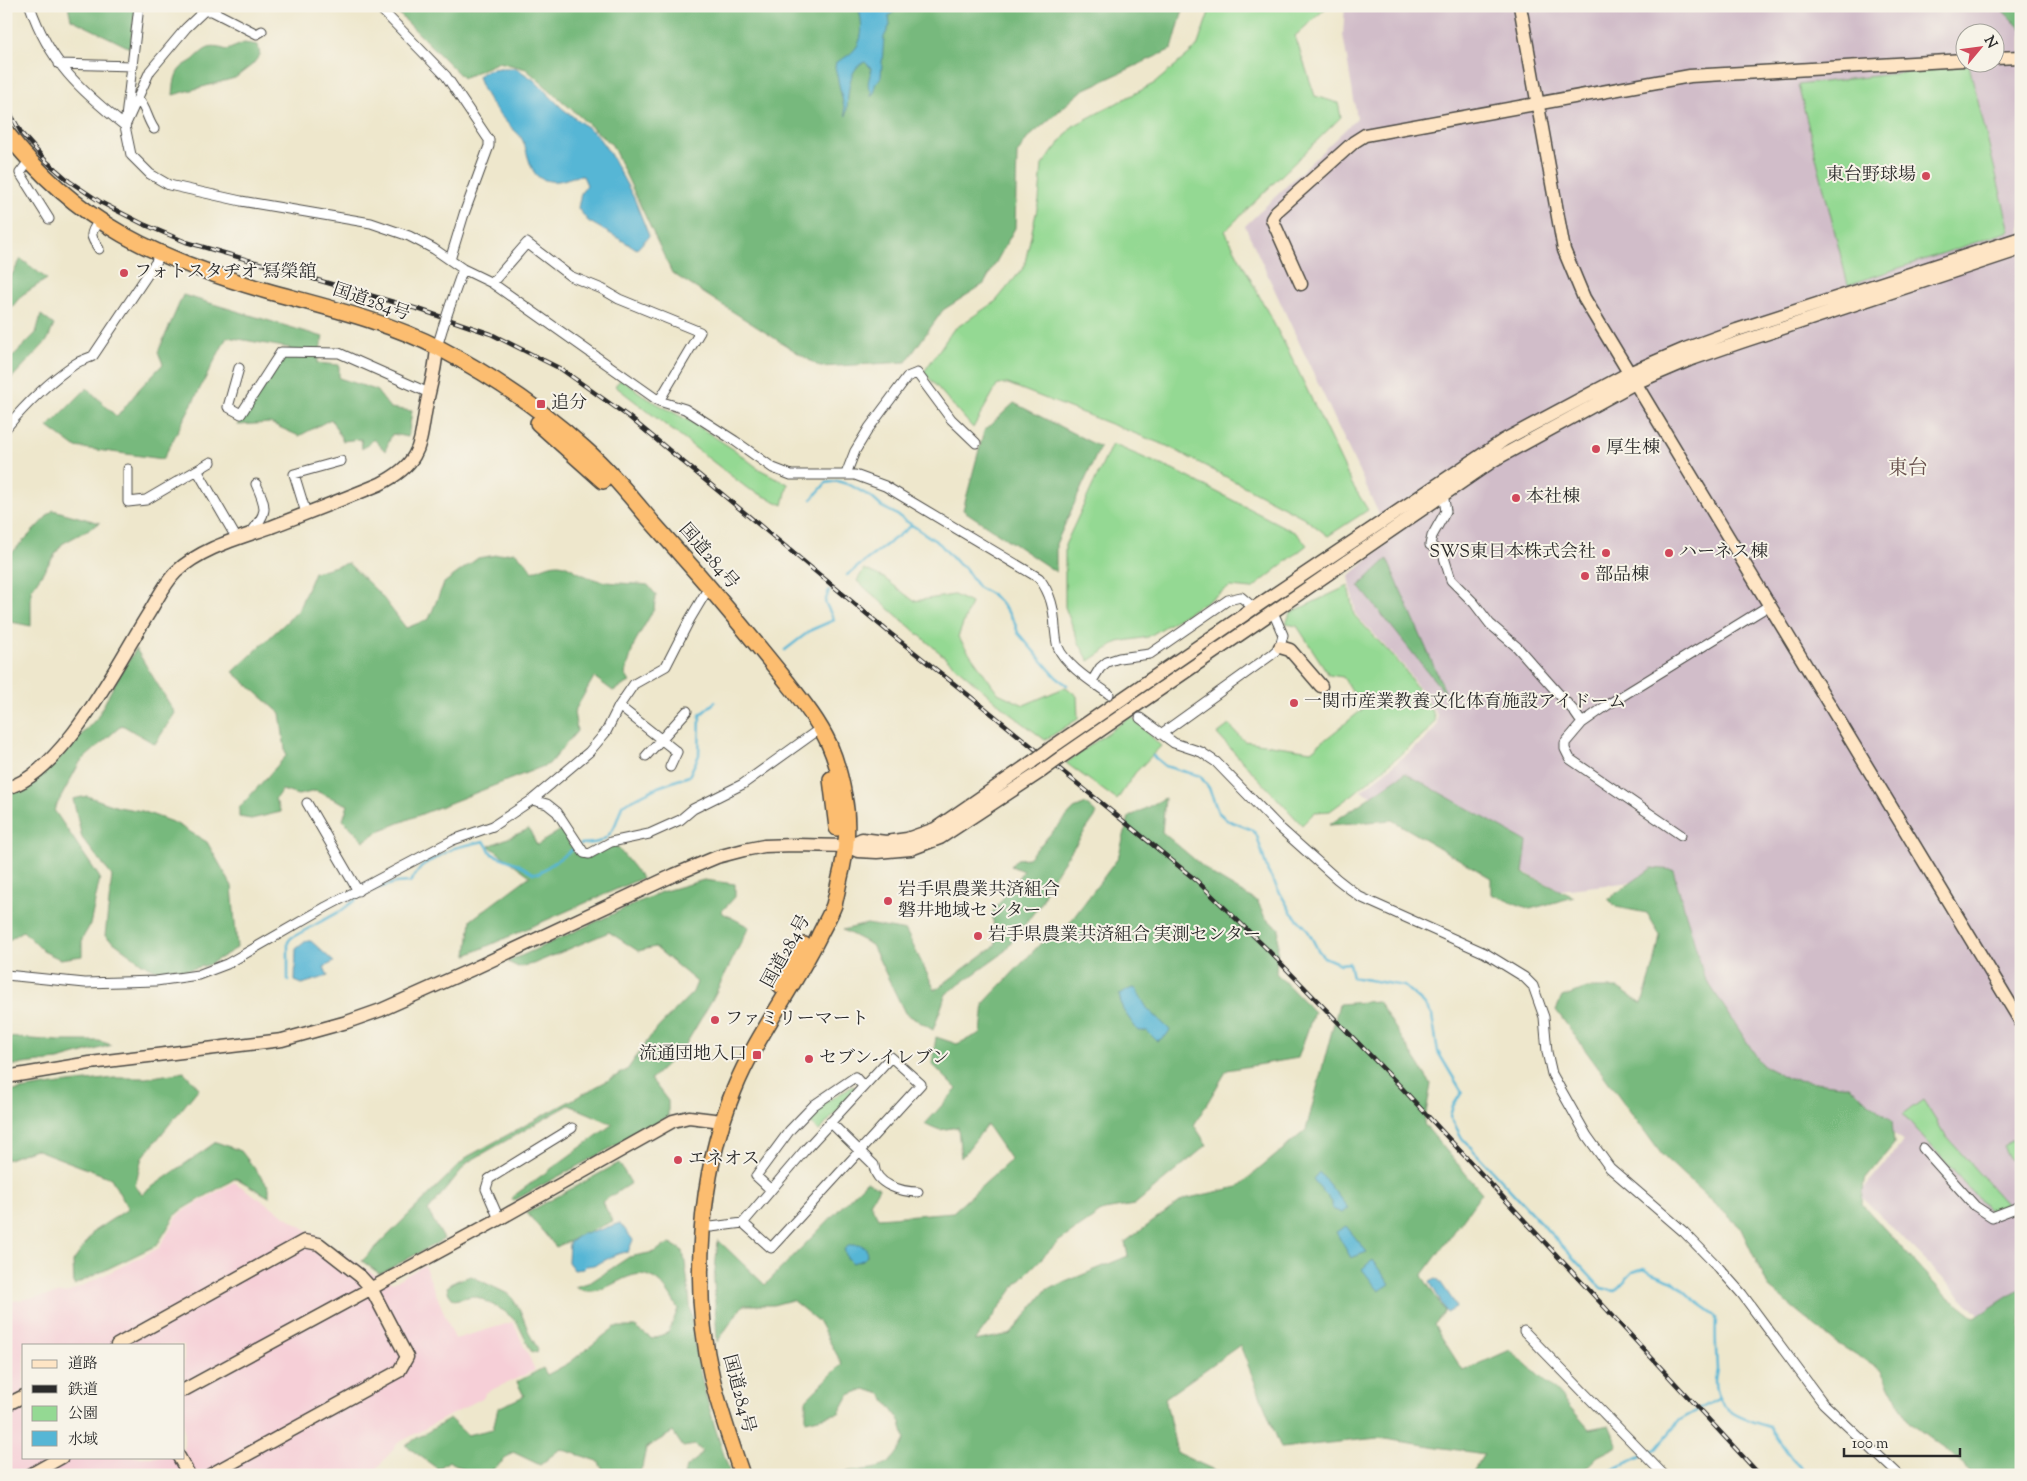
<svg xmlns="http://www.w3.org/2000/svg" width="2027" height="1481" viewBox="0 0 2027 1481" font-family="'Sorts Mill Goudy','Noto Serif JP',serif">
  <rect width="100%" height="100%" fill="#f7f3e8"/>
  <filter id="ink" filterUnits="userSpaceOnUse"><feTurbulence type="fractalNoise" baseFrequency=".02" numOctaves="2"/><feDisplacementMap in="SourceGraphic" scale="10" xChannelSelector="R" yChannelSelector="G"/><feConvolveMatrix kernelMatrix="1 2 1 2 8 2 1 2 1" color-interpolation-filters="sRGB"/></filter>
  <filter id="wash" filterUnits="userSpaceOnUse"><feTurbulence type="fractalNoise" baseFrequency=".0096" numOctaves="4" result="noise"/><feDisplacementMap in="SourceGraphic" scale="20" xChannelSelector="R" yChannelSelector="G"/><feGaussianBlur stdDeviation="1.12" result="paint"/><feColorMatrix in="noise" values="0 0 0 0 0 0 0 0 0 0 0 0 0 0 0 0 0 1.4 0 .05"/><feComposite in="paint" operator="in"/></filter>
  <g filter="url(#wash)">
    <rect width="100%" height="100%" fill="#eee7cc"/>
    <path fill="#f6cfd7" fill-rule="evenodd" d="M234 1182 375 1275 393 1283 424 1265 455 1339 513 1322 535 1370 485 1393 484 1397 398 1443 372 1475H6V1302L70 1292 159 1248 179 1214ZM24 1345H184V1457H24Z"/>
    <path fill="#d1bdc9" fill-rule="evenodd" d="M1345 6H2021V1294L1987 1323 1859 1194 1903 1142 1849 1093 1751 1086 1703 994 1668 878 1560 890 1361 791 1426 739 1437 725V715L1404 666 1356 615 1349 576 1391 540 1245 226 1357 118 1343 35ZM1964 32H1994V62H1964Z"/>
    <path fill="#94d993" stroke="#60825f" d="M1220 6 1327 7 1295 36 1315 96 1338 103 1341 117 1225 231 1291 356 1352 484 1368 510 1328 536 1303 517 1167 446 1008 384H998L973 428 924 372 953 330 996 301 1024 267 1039 200 1042 165 1073 126 1155 83 1197 47 1209 12Z
      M1969 65 2010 231 1848 285 1798 85Z
      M621 379 647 398 693 423 736 451 759 469 788 484 783 505 747 488 615 386Z
      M1112 444 1182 474 1296 533 1307 545 1252 589 1230 587 1148 637 1118 642 1089 661 1079 643 1065 607V545Z
      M864 569 884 578 914 601 954 595 971 603 958 637 998 693 1024 705 1066 687 1077 696 1078 719 1045 740 1006 710 857 581Z
      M1348 586 1354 615 1403 667 1433 713 1435 721 1424 735 1352 795 1330 811 1315 812 1302 825 1217 734 1229 725 1244 741 1311 751 1363 709 1343 677 1329 675 1297 626 1286 624 1290 613Z
      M1131 716 1161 746 1135 773 1117 800 1066 763Z
      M853 1086 857 1090 819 1131 807 1120 819 1106Z
      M1923 1100 1945 1135 2007 1205 1990 1212 1903 1114Z
      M2021 1135V1154L2010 1160 2003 1146Z"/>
    <path fill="#77b97d" stroke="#517254" d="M68 6H136L130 48 71 19Z
      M391 6H1184L1172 49 1083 90 1027 139 1017 154 1015 228 984 284 943 310 906 362 820 367 672 273 612 145 526 69 499 62 463 78Z
      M1998 6H2021V29Z
      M244 43 258 45 260 55 252 65 235 78 173 95C174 86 174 76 180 69 183 65 189 63 193 60 206 48 209 44 227 50Z
      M21 259 47 279 22 295 6 314V285Z
      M183 295 323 337 317 363 339 365V378L376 390 390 408 412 411 408 437 392 434 385 451 374 439 362 449 361 439 343 441 331 419 299 436 270 423 238 425 290 348 227 337 163 459 75 447 48 427 87 388 117 417 140 388 163 364 158 352Z
      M41 315 54 325 47 341 6 384V363L36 333Z
      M1014 403 1100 447 1056 544V572L963 510 984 431Z
      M53 510 100 523 62 544 31 590V626L6 621V559Z
      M514 552 525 561 533 572C568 555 563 569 594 579 608 584 632 583 648 585L656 595 654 609 635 642 625 674 630 682 613 691 594 677 574 712 577 731 549 764 381 830 364 841 343 820 348 805 316 791 298 795 282 790 275 799 281 812 251 819 239 817V808L286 756 280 713 233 672 298 611 314 572 348 563 380 594 406 628 429 619 444 583 478 558Z
      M1387 559 1447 696 1359 586Z
      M136 649 175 713 155 744 122 725 80 762 54 810 100 878 90 925 82 939V956L60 959 43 951 23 931 9 940 6 945V793L25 789 56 762 97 718 116 681Z
      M1405 773 1527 842 1523 873 1574 897 1530 909 1491 894V878L1392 820 1329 825Z
      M87 796 118 807 142 811 175 823 207 842 232 886 237 948 208 965 166 975 142 963 105 936 112 876 82 838 73 799Z
      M1165 798 1162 832 1214 876 1258 902 1265 918 1279 928 1276 973 1314 1012 1298 1058 1227 1070 1194 1125 1207 1145 1134 1205 1104 1210 1058 1242 1018 1282 975 1341 1011 1334 1046 1290 1128 1256 1125 1242 1184 1199 1238 1187 1306 1130 1339 1004 1378 1001 1431 1084 1424 1124 1482 1193 1422 1276 1445 1311 1434 1325 1463 1371 1510 1350 1557 1392 1589 1429 1609 1425 1618 1446 1598 1456 1579 1475H1471L1484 1454 1378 1438 1281 1448 1240 1345 1165 1398 1177 1453 1225 1475H833C838 1472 846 1472 852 1471 882 1469 892 1467 905 1439L901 1422 881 1394 865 1389 849 1395 839 1413 806 1421V1400L842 1364 819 1322 792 1300 773 1305H743L717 1342 714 1280 718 1240 765 1285 867 1181 879 1188 870 1203 878 1218 953 1212 1011 1160 987 1125 961 1158 958 1127 940 1130 925 1124 957 1089 932 1064 936 1037 957 1044 981 1033 984 1003 1043 941 1068 925 1118 858 1129 817Z
      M1086 804 1097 814 1048 884 1042 902 1002 954 946 994 933 1030 905 1013 872 945 843 930 867 924 906 931 935 990 996 945 992 913 1023 871 1011 866 1017 859 1028 858 1074 809Z
      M564 828 569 844 587 858 614 843 642 878 467 955 471 920 530 876 489 846 529 829 537 845Z
      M1652 868 1673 870 1704 976 1762 1065 1789 1079 1849 1086 1892 1121 1894 1144 1864 1180 1862 1204 1942 1292 1975 1318 2021 1288V1475H1970L1962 1462 1909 1422 1882 1371 1835 1342 1769 1288 1740 1227 1662 1155 1556 1010 1562 997 1587 988H1618L1642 1004 1654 965 1660 935 1647 913 1616 907 1608 899Z
      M704 880 735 884V897L721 912 749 927 712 1000 683 1049 651 1079 668 1101V1117L513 1201 512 1197 613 1124 569 1105 468 1162 428 1211 444 1239 380 1274 362 1261 467 1157 627 1070 653 1033 693 992 697 982 655 947 638 951 609 932 533 964 518 967 508 962 661 892Z
      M6 1037 59 1041H99L112 1045 58 1060 6 1066Z
      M184 1072 199 1088 142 1158 135 1186 142 1194 216 1142 241 1151 269 1187V1197L236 1178 177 1213 157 1245 74 1285 73 1262 94 1231 128 1209 111 1178 35 1149 6 1160V1148L8 1147 6 1095 13 1091 60 1084 114 1078H146Z
      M619 1163 631 1183 602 1202 613 1221 556 1247 527 1213Z
      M670 1243 683 1251C689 1282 690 1314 695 1345 702 1388 715 1429 729 1470L727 1475H684L686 1467 698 1458 702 1451 695 1445 683 1447 673 1432 646 1448 642 1467 638 1475H606L598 1461 560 1449 540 1465 513 1452 487 1475H475L449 1461 438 1469 405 1445 450 1419 467 1435 493 1429 498 1408 524 1396 517 1382 543 1368 547 1375 569 1363 615 1327H635L652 1339 669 1332 678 1309C639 1233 613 1309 575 1287L591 1282 629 1257 654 1252Z
      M471 1276 510 1295 520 1310 530 1335 538 1349 537 1353 531 1351 517 1322 504 1311 480 1298 472 1296 454 1300 449 1294 447 1287 456 1281Z"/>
    <path fill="#56b6d5" stroke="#407080" d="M855 6H918L915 10 900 6 889 16 890 25 884 37 881 77 875 85V91L871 97 872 92C864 84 871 78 871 68L865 62C846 69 849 98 846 116L835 67 836 62C862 51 865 35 859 9Z
      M499 68H516L534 80 563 109 596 134 609 152 634 198 649 236 637 249 588 221 578 208 581 193 587 185 583 176C568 175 561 186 542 179 529 174 528 150 522 139 519 133 513 130 509 125 497 112 482 94 478 76L487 70Z
      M306 941H311L334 962 324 967 328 976 302 984 295 981 296 949Z
      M1132 988 1136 989 1147 1008 1170 1030 1166 1036 1157 1041 1147 1031H1138L1123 1010 1119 995Z
      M1319 1172 1348 1208 1342 1213 1332 1209V1202L1313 1179Z
      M620 1223 633 1240 628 1252C613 1252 602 1266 586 1266L583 1269 574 1270 568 1262 569 1243 582 1233 593 1232Z
      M1346 1226 1367 1252 1351 1258 1336 1232Z
      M850 1245H861L866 1248 867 1256 863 1260 852 1263 847 1258 844 1249Z
      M1372 1260 1390 1284 1379 1291 1362 1269Z
      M1436 1279 1439 1280 1454 1302 1456 1308 1447 1313 1431 1284 1430 1282Z"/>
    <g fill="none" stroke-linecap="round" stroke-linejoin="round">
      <path stroke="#56b6d5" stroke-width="2.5" d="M812 499 826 483 837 481 850 485 871 497 882 507 894 513 940 544 957 563 965 568 978 587 993 595 1005 608 1014 621 1018 633 1056 677 1067 685
        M847 575 911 526
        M785 650 811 630 834 620 825 602 829 590
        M1153 756 1165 766 1200 776 1209 788 1218 812 1227 820 1253 830 1257 836 1268 872 1291 912 1307 929 1318 950 1324 957 1340 964 1349 963 1352 977 1404 986 1424 1004 1432 1016 1438 1052 1462 1092 1453 1106 1450 1116 1462 1138 1601 1288 1615 1291 1633 1272 1644 1268 1652 1273 1673 1281 1693 1299 1714 1314 1716 1318C1715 1335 1716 1352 1717 1369 1717 1373 1715 1377 1715 1381 1715 1412 1745 1420 1770 1427L1792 1459 1808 1475
        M581 844C586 843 592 844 598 842 613 837 618 819 622 805L658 787 689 776 699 755 700 715 715 702
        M288 980V942L291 938 342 910 366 892 395 883 410 882 423 865 454 848 484 841 492 854 518 864 533 873H539L576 847
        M1646 1454 1656 1449 1680 1420 1718 1399
        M1592 1475 1605 1473 1641 1456"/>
    </g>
  </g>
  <g filter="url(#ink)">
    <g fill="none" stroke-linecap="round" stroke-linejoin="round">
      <g stroke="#484743" stroke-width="11">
        <path id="street" d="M30 6C49 62 80 90 125 126L150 71 186 28 204 11H212L257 34 262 31
          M139 6 125 126 131 155 150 174 169 185 241 201 371 223 409 236 434 249 463 269 492 283 659 401 685 409 735 441 773 468 791 475H855L885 486 1039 578C1051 594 1054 609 1055 628 1056 635 1056 641 1058 647 1065 665 1094 683 1109 694
          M378 6 446 76 489 140V146L464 214 450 260
          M59 64 133 66
          M138 99C146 107 147 119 154 129
          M29 161 20 173 49 219
          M99 221C89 234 90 236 99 249
          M492 283 527 243 570 276 602 289 619 299 700 332 659 401
          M450 306 463 269
          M437 347 443 327
          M239 368 228 407 241 414 281 352 339 353 429 393
          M6 428C26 404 50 381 75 364 81 360 87 359 93 356L156 262 158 254
          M128 469V502L146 500 211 462
          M197 470 237 539
          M846 474 855 451 869 428 907 377 917 373 951 419 976 443
          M1443 494 1446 511 1432 536 1430 545 1443 554 1451 580 1474 603 1490 624 1517 647 1573 710 1582 723
          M306 513 294 474 341 461
          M250 534C267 512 268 510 256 484
          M1092 681 1100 668 1107 662 1119 658 1150 654 1228 600 1241 597 1254 608
          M619 706 677 752 670 767
          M1140 718 1174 743 1201 752 1216 762 1279 827 1337 879 1360 897 1485 953 1524 977 1533 986 1544 1017 1547 1052 1552 1074 1587 1136 1610 1168 1684 1232 1719 1268 1742 1294 1823 1403 1899 1475
          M1161 734 1271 655 1280 647 1283 635 1273 612
          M646 756 687 711
          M532 800 547 804 557 812 584 853 589 854 611 842 649 834 680 820 693 809 743 784 814 733
          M307 803 358 891
          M1681 835 1570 759 1565 749V743L1582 723 1609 704 1770 605
          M6 975 85 983 156 981 198 975 227 964 326 907 453 840 493 826 532 800 589 752 606 732 619 706 634 684 666 666 690 619 709 587
          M830 1122 874 1165C875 1185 902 1192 918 1192
          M1923 1148 1975 1206 1992 1217 2021 1206
          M771 1190 756 1176 790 1130 814 1105 855 1077 863 1086
          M499 1219 486 1189 489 1179 572 1128
          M703 1224 711 1227 743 1223 805 1150 891 1057 921 1084 771 1248 743 1223
          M1524 1331 1664 1475"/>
      </g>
      <g stroke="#484743" stroke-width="15">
        <path id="secondary" d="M1520 6 1564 250 1584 298 2021 1022
          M1994 58 2021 57
          M1301 284 1272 219 1277 211 1354 142 1365 135 1690 76 1964 60
          M1280 647 1290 650 1321 686
          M1051 748 1254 608 1504 440 1629 373 1685 349 1737 330 2021 238
          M1060 758 1494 460 1635 383 1689 360 1741 342 2021 249
          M6 788C62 775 117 664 147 616 156 602 164 584 176 572 201 548 240 538 271 527 307 513 344 499 380 484 428 460 418 438 429 393 433 377 436 364 437 347
          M847 846 862 839 886 842 907 839 935 829 1032 762
          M6 1077 90 1063 282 1040 347 1022 381 1010 475 968 674 875 717 857 744 850 764 846 795 845 847 846 858 851 877 852 911 849 940 838 1042 771
          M117 1345 304 1241 319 1244 360 1276 371 1288 407 1357 399 1371 210 1475
          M184 1390 499 1219 673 1121 689 1117 722 1121
          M6 1405 24 1396
          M179 1457 189 1475
          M30 1475 62 1457"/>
      </g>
      <g stroke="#484743" stroke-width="18">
        <path id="highway" d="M6 132C76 224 160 260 267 291 325 307 387 321 441 349 492 376 541 409 584 448 609 470 630 496 652 522 676 549 701 577 724 605 746 631 767 657 788 683 803 702 819 722 829 744 836 760 841 779 844 796 849 821 847 845 842 869 839 881 837 893 834 905 830 916 823 927 818 938 792 990 756 1036 734 1090 699 1174 691 1290 712 1378 720 1411 731 1443 742 1475
          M538 423 603 481
          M831 779 837 828
          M780 985 804 945"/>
      </g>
      <use href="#street" stroke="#fff" stroke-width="9"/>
      <use href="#secondary" stroke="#fee5c5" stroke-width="12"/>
      <use href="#highway" stroke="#fcbd6f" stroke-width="15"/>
      <g stroke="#2b2b2b" stroke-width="4.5">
        <path id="rail" d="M6 106 22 134 46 161 69 181 102 203 143 224 186 242 421 310 491 334 561 369 629 417 891 634 981 705 1197 881 1266 948 1401 1087 1760 1475"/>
      </g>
      <use href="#rail" stroke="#f7f3e8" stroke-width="2.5" stroke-dasharray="8" stroke-linecap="butt"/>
      <g stroke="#484743" stroke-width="11" stroke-linecap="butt">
        <path id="street-bridge" d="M443 327 450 306"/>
      </g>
      <g stroke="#484743" stroke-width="15" stroke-linecap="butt">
        <path id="secondary-bridge" d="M1032 762 1051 748
          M1042 771 1060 758"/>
      </g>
      <use href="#street-bridge" stroke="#fff" stroke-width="9"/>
      <use href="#secondary-bridge" stroke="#fee5c5" stroke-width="12"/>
    </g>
  </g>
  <g fill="#d1495b" stroke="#f7f3e8" stroke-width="2">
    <circle cx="1926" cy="176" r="5"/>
    <circle cx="124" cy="273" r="5"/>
    <rect x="536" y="399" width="10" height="10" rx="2.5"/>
    <circle cx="1596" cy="449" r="5"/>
    <circle cx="1516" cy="498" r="5"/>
    <circle cx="1606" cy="553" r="5"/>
    <circle cx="1669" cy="553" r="5"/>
    <circle cx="1585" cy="576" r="5"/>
    <circle cx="1294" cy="703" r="5"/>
    <circle cx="888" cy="901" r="5"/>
    <circle cx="978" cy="936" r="5"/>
    <circle cx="715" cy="1020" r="5"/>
    <rect x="752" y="1050" width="10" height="10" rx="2.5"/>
    <circle cx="809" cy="1059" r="5"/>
    <circle cx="678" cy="1160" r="5"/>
  </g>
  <g text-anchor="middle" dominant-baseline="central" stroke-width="4" stroke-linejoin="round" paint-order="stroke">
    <g font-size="18" fill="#2b2b2b" stroke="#f7f3e8" text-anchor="start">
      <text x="1916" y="176" text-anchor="end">東台野球場</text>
      <text x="134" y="273">フォトスタヂオ 冩榮舘</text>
      <text x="551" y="404">追分</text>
      <text x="1606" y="449">厚生棟</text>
      <text x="1526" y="498">本社棟</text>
      <text x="1596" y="553" text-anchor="end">SWS東日本株式会社</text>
      <text x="1679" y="553">ハーネス棟</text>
      <text x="1595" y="576">部品棟</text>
      <text x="1304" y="703">一関市産業教養文化体育施設アイドーム</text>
      <text x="898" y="891">岩手県農業共済組合<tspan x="898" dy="21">磐井地域センター</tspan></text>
      <text x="988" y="936">岩手県農業共済組合 実測センター</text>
      <text x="725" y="1020">ファミリーマート</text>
      <text x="747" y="1055" text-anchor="end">流通団地入口</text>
      <text x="819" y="1059">セブン-イレブン</text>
      <text x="688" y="1160">エネオス</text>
    </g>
    <g font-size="18" fill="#2b2b2b" stroke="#f7f3e8">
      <text transform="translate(371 303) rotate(19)">国道284号</text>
      <text transform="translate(708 557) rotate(49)">国道284号</text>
      <text transform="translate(787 952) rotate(-61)">国道284号</text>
      <text transform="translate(738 1394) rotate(75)">国道284号</text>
    </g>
    <g font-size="20" fill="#69514e" stroke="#f7f3e8">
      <text x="1908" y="469">東台</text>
    </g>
  </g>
  <rect width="2027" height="1481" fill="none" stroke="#f7f3e8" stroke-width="25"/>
  <rect x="22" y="1344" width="162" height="115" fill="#f7f3e8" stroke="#a5a39c"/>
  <rect x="32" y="1360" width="25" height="8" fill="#fee5c5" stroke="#a5a39c"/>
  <text x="68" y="1368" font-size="15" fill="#2b2b2b">道路</text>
  <rect x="32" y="1385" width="25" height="8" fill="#2b2b2b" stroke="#a5a39c"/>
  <text x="68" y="1394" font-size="15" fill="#2b2b2b">鉄道</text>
  <rect x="32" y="1406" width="25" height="15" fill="#94d993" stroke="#a5a39c"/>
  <text x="68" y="1418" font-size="15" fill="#2b2b2b">公園</text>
  <rect x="32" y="1431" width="25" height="15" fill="#56b6d5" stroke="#a5a39c"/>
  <text x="68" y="1444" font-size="15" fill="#2b2b2b">水域</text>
  <g transform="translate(1980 48) rotate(61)"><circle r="24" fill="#f7f3e8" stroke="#a5a39c"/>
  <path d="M0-4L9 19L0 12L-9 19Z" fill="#d1495b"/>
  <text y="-8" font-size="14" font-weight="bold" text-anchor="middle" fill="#2b2b2b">N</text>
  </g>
  <path d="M1844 1448v8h116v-8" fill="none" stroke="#2b2b2b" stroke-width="2.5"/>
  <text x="1852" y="1448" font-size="15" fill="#2b2b2b" stroke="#f7f3e8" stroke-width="4" paint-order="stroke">100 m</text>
</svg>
